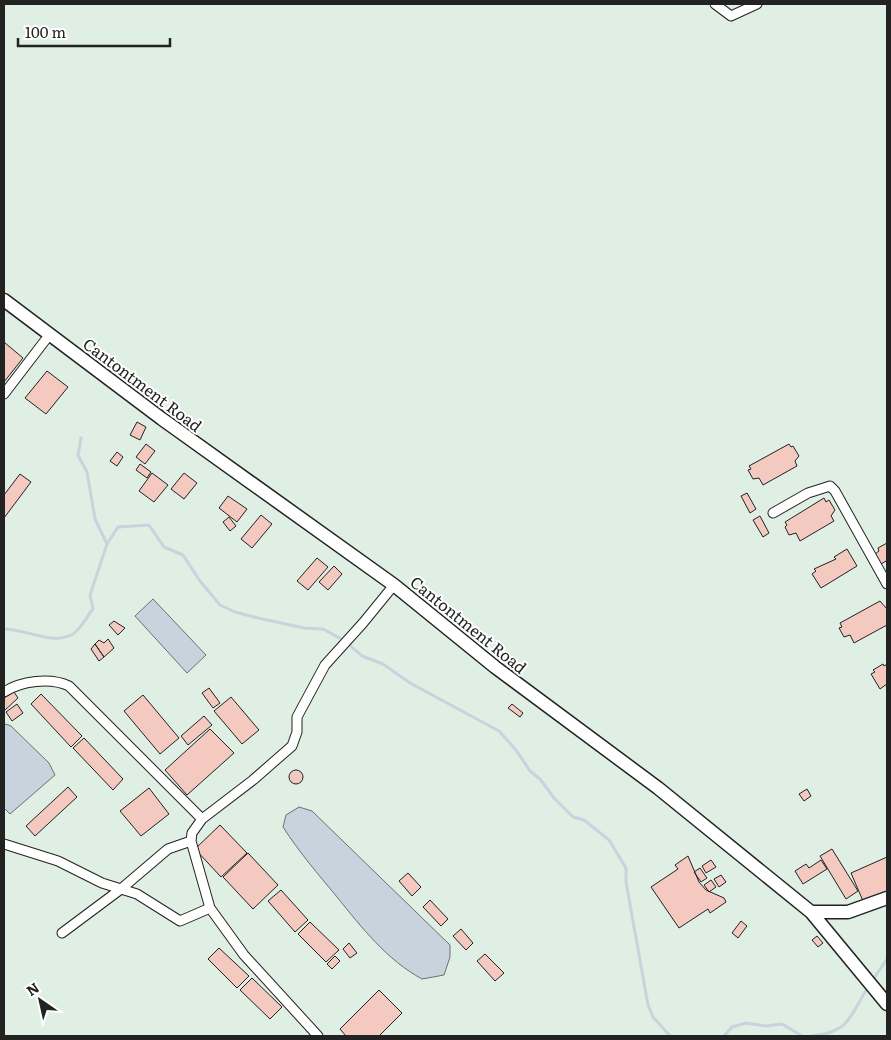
<svg xmlns="http://www.w3.org/2000/svg" width="891" height="1040" viewBox="0 0 891 1040" font-family="Literata,serif">
  <rect width="100%" height="100%" fill="#fff"/>
  <path fill="#e0efe3" stroke="#6f6f6f" d="M4 4H887V1036H4Z"/>
  <path fill="#c7d3dd" stroke="#6f6f6f" d="M153 599 206 655 187 673 135 616Z
    M6 724 11 726 49 763 55 775 10 814 4 808V726Z
    M299 807 312 811 450 945V957L444 975 422 979C387 960 362 928 337 897 318 874 299 852 283 827L286 815Z"/>
  <g fill="none" stroke-linecap="round" stroke-linejoin="round">
    <path stroke="#c7d3dd" stroke-width="3" d="M107 544 118 527 149 525 164 547 183 555 200 581 220 605 235 612 258 618 304 628 323 629 345 641 362 656 383 664 410 683 499 731 516 750 530 771 540 779 554 798 573 817 584 820 609 840 626 868V882L648 1005 653 1017 670 1036
      M4 629C27 629 52 646 73 634 81 629 87 616 93 609L90 595 107 544 95 519 87 472 78 455 81 438
      M872 981 887 959
      M724 1036 732 1027 746 1023 766 1026 782 1024 802 1036
      M811 1036C851 1033 850 1014 869 986"/>
  </g>
  <path fill="#f3c9c0" stroke="#222" d="M4 342 23 358 4 382Z
    M47 371 68 387 46 414 25 398Z
    M137 422 146 427 140 440 130 435Z
    M146 444 155 451 145 464 136 457Z
    M789 444 791 447 793 446 799 456 795 461 797 466 763 485 759 478 753 479 748 470 751 469 749 466Z
    M117 452 123 457 117 466 110 461Z
    M140 464 151 472 147 478 136 470Z
    M152 473 168 485 154 502 139 491Z
    M184 473 197 483 184 499 171 489Z
    M20 474 31 482 4 518V495Z
    M747 493 756 509 750 513 741 496Z
    M228 496 247 509 237 522 219 508Z
    M824 498 826 502 829 500 835 510 831 516 834 521 800 541 796 533 789 535 785 527 787 525 785 522Z
    M261 515 272 524 252 548 241 539Z
    M760 516 769 533 763 537 753 520Z
    M229 517 236 526 230 531 223 522Z
    M887 543V564L886 561 881 564 875 554 879 551 878 548Z
    M847 549 857 566 821 588 812 574 816 571 814 569 836 559 834 557Z
    M317 558 328 567 308 590 297 581Z
    M334 566 342 574 328 590 319 582Z
    M880 601 887 609V625L854 643 850 635 844 637 839 628 842 627 840 623Z
    M114 621 125 628 118 635 109 625Z
    M108 639 114 648 104 657 95 644 99 640 104 643Z
    M95 644 104 657 99 661 91 649Z
    M883 664 884 666 887 664V684L880 689 871 674 875 672 873 670Z
    M209 688 220 703 213 708 202 693Z
    M14 692 18 698 4 711V698Z
    M41 694 82 736 71 747 31 704Z
    M143 695 179 738 160 754 124 711Z
    M231 697 259 730 242 744 214 711Z
    M17 704 23 713 12 721 6 712Z
    M512 704 523 713 520 717 508 708Z
    M204 716 212 725 188 745 181 736Z
    M210 729 234 753 187 795 165 770Z
    M84 738 123 779 113 790 73 748Z
    M289 777a7 7 0 1 1 14 0a7 7 0 1 1-14 0Z
    M68 787 77 797 35 836 26 826Z
    M149 788 169 814 141 836 120 811Z
    M807 789 811 796 804 801 799 794Z
    M220 825 247 853 221 877 195 849Z
    M832 849 858 891 846 899 820 856Z
    M248 853 278 885 253 909 223 877Z
    M688 856 699 882 706 890 724 898 726 902 710 913 708 909 679 928 651 887 678 869 675 865Z
    M887 857V891L863 901 851 873Z
    M711 860 716 867 706 873 702 866Z
    M821 860 827 869 803 884 795 871 806 864 809 868Z
    M700 868 707 878 701 882 694 872Z
    M408 873 421 887 412 896 399 881Z
    M721 875 726 882 719 887 714 879Z
    M711 880 716 887 709 892 704 885Z
    M281 890 308 920 295 932 268 901Z
    M430 900 448 919 441 926 423 907Z
    M741 921 747 926 738 938 732 933Z
    M310 922 339 950 326 962 298 934Z
    M461 929 473 943 466 950 453 936Z
    M817 936 823 943 818 947 812 940Z
    M349 943 357 953 350 958 343 949Z
    M219 948 249 976 237 988 208 959Z
    M485 954 504 973 495 981 477 961Z
    M335 956 340 961 332 969 327 964Z
    M252 978 282 1007 270 1019 240 990Z
    M379 990 402 1013 379 1036H346L340 1029Z"/>
  <g fill="none" stroke-linecap="round" stroke-linejoin="round">
    <g stroke="#222" stroke-width="11">
      <path id="street" d="M715 4 731 16 757 4
        M4 394 50 334
        M773 513 808 493 830 486 835 491 887 584
        M4 692C21 681 50 677 69 686L202 819
        M4 844 58 861 102 883 137 894 180 921 210 908
        M62 933 121 889 168 849 191 841
        M318 1036 244 955 210 908 191 841 192 833 202 819 253 780 292 746 297 732V717L325 665 363 623 394 585"/>
    </g>
    <g stroke="#222" stroke-width="15">
      <path id="secondary" d="M4 300 162 419 394 585 495 667 658 788 811 912 887 1004
        M811 912H848L887 898"/>
    </g>
    <use href="#street" stroke="#fff" stroke-width="9"/>
    <use href="#secondary" stroke="#fff" stroke-width="12"/>
  </g>
  <g text-anchor="middle" dominant-baseline="central" stroke-width="4" stroke-linejoin="round" paint-order="stroke">
    <g font-size="16" fill="#222" stroke="#fff">
      <text transform="translate(143 384) rotate(37)">Cantontment Road</text>
      <text transform="translate(469 624) rotate(39)">Cantontment Road</text>
    </g>
  </g>
  <rect width="891" height="1040" fill="none" stroke="#222222" stroke-width="10"/>
  <g transform="translate(40 1000) rotate(326)" stroke="#ffffff" stroke-width="4" paint-order="stroke">
  <path d="M0-4L9 19L0 12L-9 19Z" fill="#222222"/>
  <text y="-8" font-size="14" font-weight="bold" text-anchor="middle" fill="#222222">N</text>
  </g>
  <path d="M18 38v8h152v-8" fill="none" stroke="#222222" stroke-width="2.5"/>
  <text x="25" y="38" font-size="15" fill="#222222" stroke="#ffffff" stroke-width="4" paint-order="stroke">100 m</text>
</svg>
